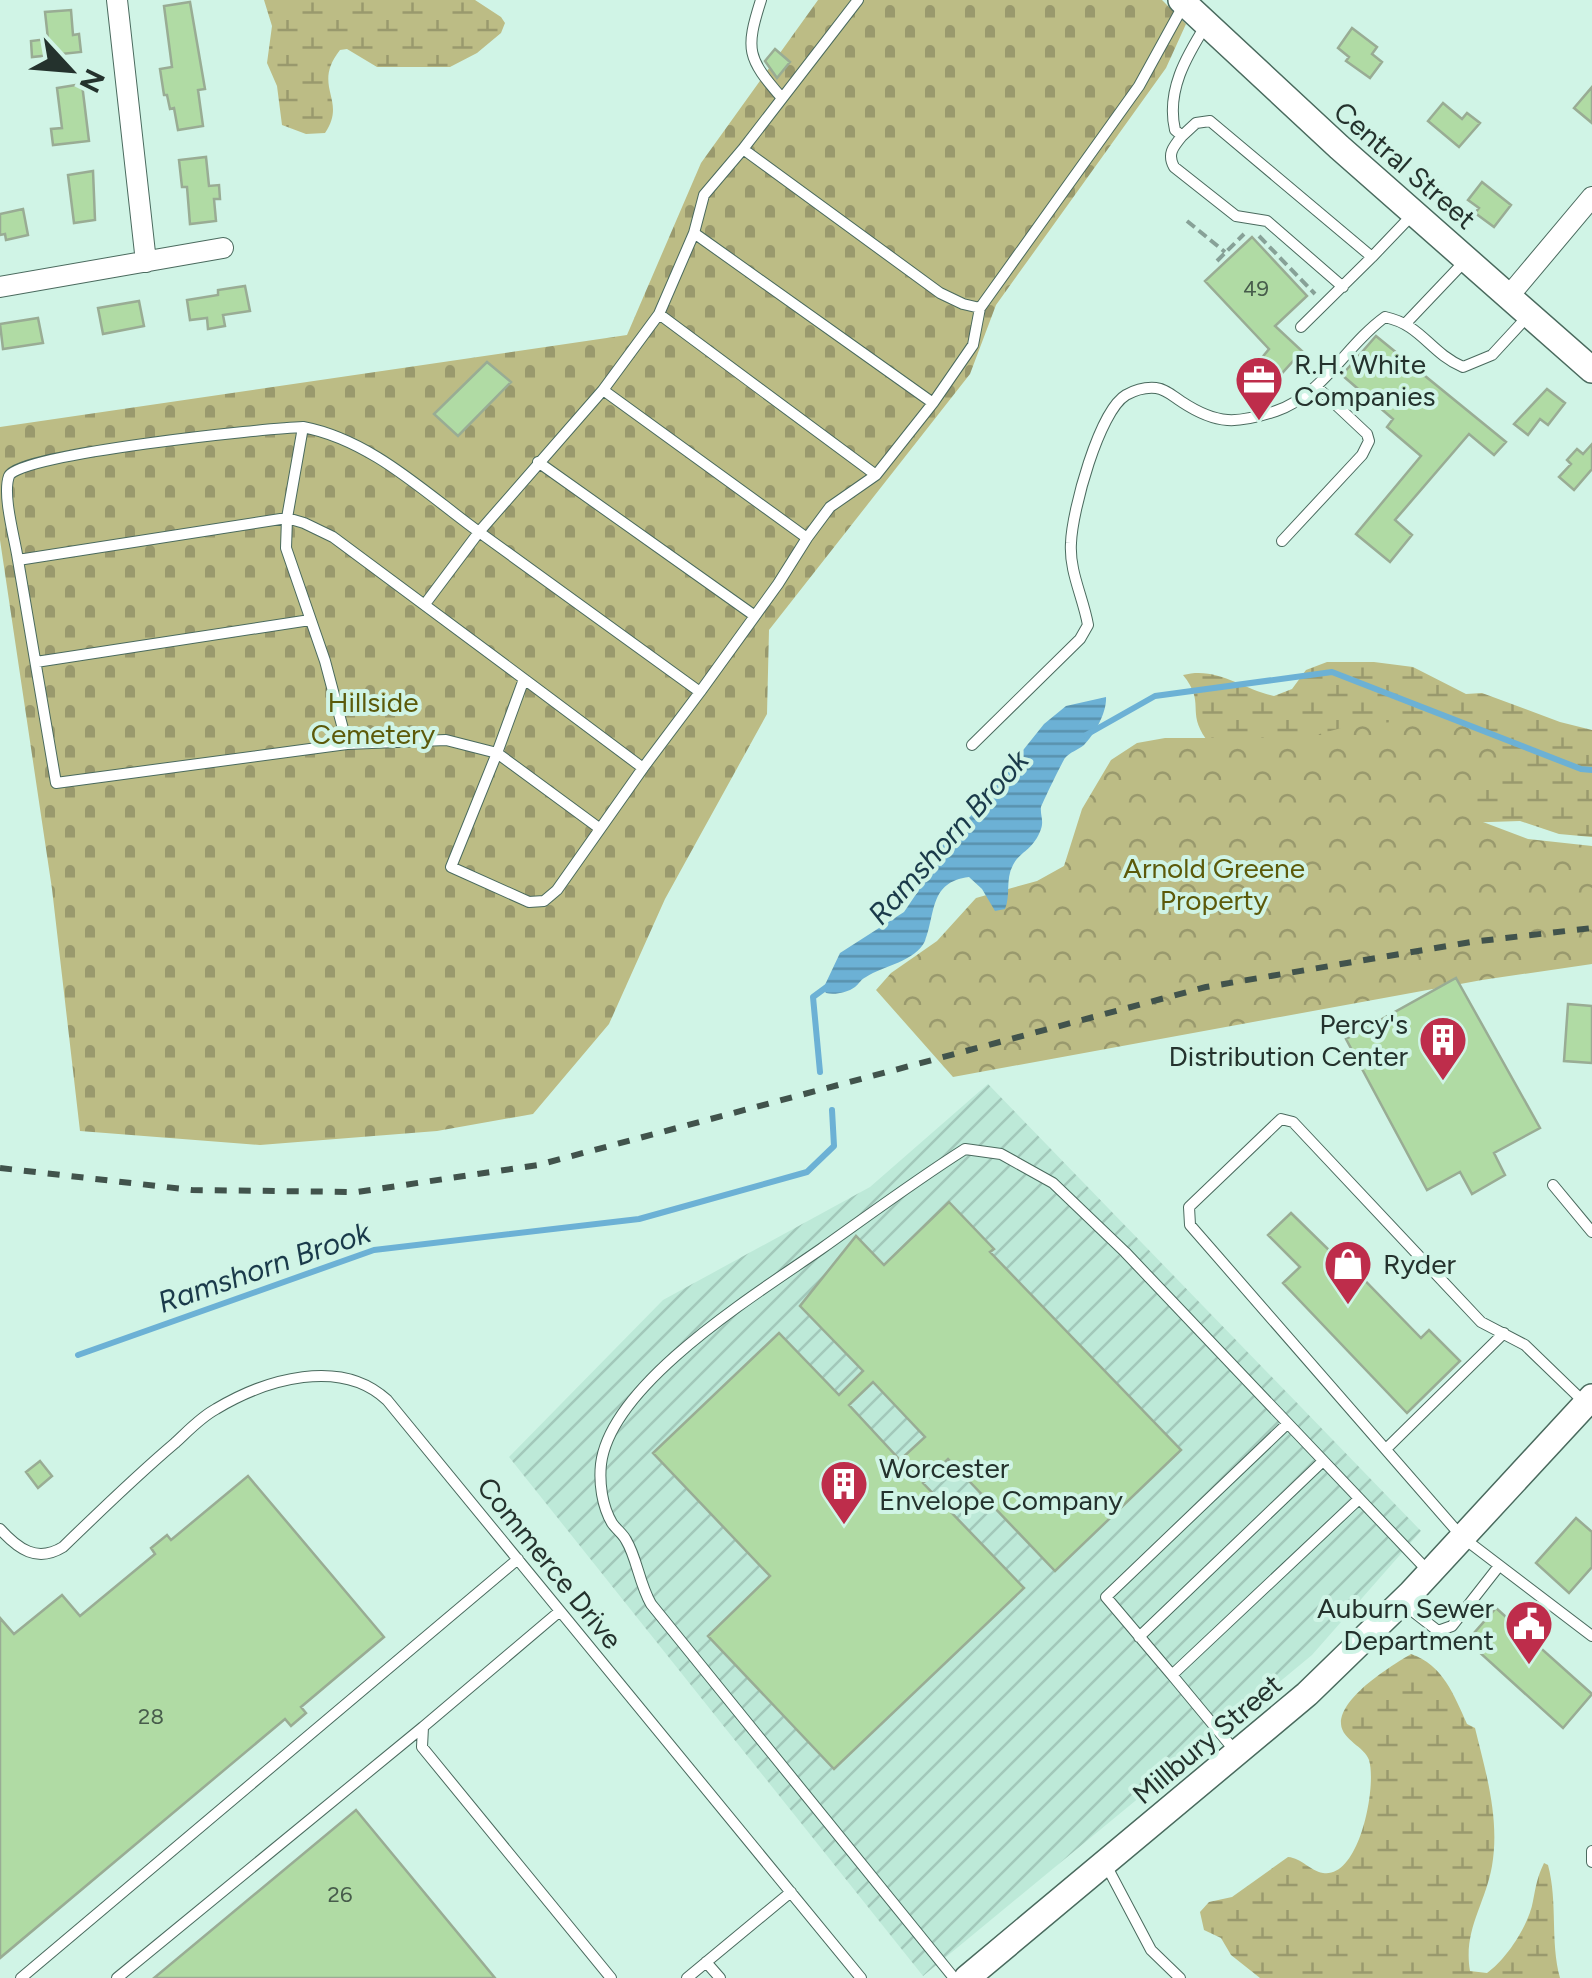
<svg xmlns="http://www.w3.org/2000/svg" width="1592" height="1978" viewBox="0 0 1592 1978" font-family="Figtree,sans-serif">
  <defs>
    <pattern id="industrial-furrows" width="10" height="10" patternUnits="userSpaceOnUse" patternTransform="scale(2.5)"><rect width="10" height="10" fill="#bde9d8"/><path d="M-1 1l2-2M0 10L10 0M9 11l2-2" fill="none" stroke="#a2c8ba"/></pattern>
    <pattern id="wetland-marsh" width="20" height="14" patternUnits="userSpaceOnUse" patternTransform="scale(2.5)"><rect width="20" height="14" fill="#bcbc85"/><path d="M1 5h8M5 5V1M11 12h8M15 12V8" fill="none" stroke="#99996d"/></pattern>
    <pattern id="cemetery-stones" width="16" height="16" patternUnits="userSpaceOnUse" patternTransform="scale(2.5)"><rect width="16" height="16" fill="#bcbc85"/><path d="M2 7V4a2 2 0 0 1 4 0v3zM10 15v-3a2 2 0 0 1 4 0v3z" fill="#99996d"/></pattern>
    <pattern id="park-crowns" width="20" height="18" patternUnits="userSpaceOnUse" patternTransform="scale(2.5)"><rect width="20" height="18" fill="#bcbc85"/><path d="M2 6a3 3 0 1 1 6 0M12 15a3 3 0 1 1 6 0" fill="none" stroke="#99996d"/></pattern>
    <pattern id="water-rules" width="6" height="5" patternUnits="userSpaceOnUse" patternTransform="scale(2.5)"><rect width="6" height="5" fill="#6cb1d5"/><path d="M0 2.5h6" fill="none" stroke="#5991ad"/></pattern>
  </defs>
  <rect width="100%" height="100%" fill="#d0f4e6"/>
  <path fill="url(#industrial-furrows)" d="M988 1084 1421 1531 1312 1655 923 1976 509 1457 663 1300 870 1187Z"/>
  <path fill="url(#wetland-marsh)" d="M264 0H475L501 17 505 23 501 33 477 53 450 67H377L347 49 340 50C311 87 348 99 325 133L306 134 282 125 277 86 267 63 272 26Z
    M1327 662H1374L1413 667 1466 694 1482 693 1560 722 1592 730V837L1559 834 1520 821 1459 823 1206 739C1186 711 1206 703 1183 675 1217 666 1242 689 1274 696L1292 689 1306 670Z
    M1411 1654C1443 1665 1454 1695 1467 1724L1475 1728C1486 1773 1500 1819 1492 1866 1485 1905 1463 1930 1470 1971L1487 1973C1506 1960 1529 1925 1533 1901 1536 1885 1537 1878 1544 1863L1548 1865C1558 1903 1550 1941 1560 1978H1260L1231 1955 1221 1938 1204 1930 1200 1912 1209 1902 1232 1897 1288 1857C1302 1858 1310 1871 1323 1873 1360 1879 1377 1785 1369 1760 1365 1747 1342 1740 1341 1724 1340 1697 1391 1666 1411 1654Z"/>
  <path fill="url(#cemetery-stones)" d="M818 0H1162L1186 24 1166 68 996 305 970 374 769 630 767 714 665 899 609 1024 533 1114 437 1131 260 1145 80 1131 52 889 0 540V427L627 335 701 163Z"/>
  <path fill="url(#park-crowns)" d="M1450 718 1483 728 1500 741V773L1475 801V819L1528 839 1592 846V964L1482 980 953 1077 876 990 891 973 937 941 976 898 1037 881 1064 866 1082 809 1111 760 1137 743 1165 738H1305L1352 725Z"/>
  <path fill="url(#water-rules)" d="M1106 697C1107 712 1095 734 1084 745 1078 750 1070 752 1065 758 1062 762 1042 804 1041 807 1040 815 1044 820 1041 829 1033 851 1020 851 1013 865 1005 880 1011 895 1005 909L995 911 982 889 969 877C929 882 936 913 925 941 916 961 883 966 866 977 861 979 859 984 855 987 847 993 834 995 826 993L823 989 840 953 904 912 923 884 942 839 961 828 1044 724 1066 706Z"/>
  <g fill="none" stroke-linecap="round" stroke-linejoin="round">
    <path stroke="#6cb1d5" stroke-width="6" d="M1086 735 1155 696 1332 672 1581 769 1592 770
      M820 1072 813 997 828 986
      M78 1355 374 1250 639 1219 807 1172 834 1146 832 1110"/>
  </g>
  <path fill="#b0dba4" stroke="#99ac94" stroke-width="2.5" fill-rule="evenodd" d="M190 2 205 89 198 90 203 126 178 130 174 108 170 109 167 95H164L160 69 172 67 164 6Z
    M71 10 73 35 79 34 81 52 32 57 31 41 48 39 45 12Z
    M1352 28 1377 47 1372 54 1382 62 1370 78 1346 61 1349 57 1338 48Z
    M775 49 790 62 777 78 765 61Z
    M82 84 89 141 53 145 51 129 62 128 57 88Z
    M1592 87V123L1574 108Z
    M1443 103 1462 119 1467 113 1480 123 1459 147 1428 121Z
    M206 157 209 186 219 185 220 199H214L216 221 190 224 187 187H182L179 160Z
    M93 171 95 220 74 223 68 175Z
    M1482 182 1511 205 1494 227 1475 213 1479 208 1468 200Z
    M23 209 28 235 6 240 5 234 0 235V214Z
    M1252 237 1307 296 1275 326 1302 351 1266 391 1247 376 1269 349 1205 281Z
    M245 286 250 311 223 315 225 326 208 329 207 318 190 320 187 300 218 295V290Z
    M139 301 144 326 103 334 98 308Z
    M38 318 43 343 3 349 0 324Z
    M1376 336 1506 442 1494 455 1469 434 1395 520 1412 535 1390 562 1356 534 1421 456 1387 427 1393 419 1342 375Z
    M487 362 511 382 458 436 434 414Z
    M1547 389 1565 403 1548 425 1540 419 1528 435 1514 424Z
    M1592 444V469L1574 490 1559 477 1571 464 1567 460 1577 449 1583 454Z
    M1456 978 1540 1128 1494 1153 1505 1175 1472 1194 1460 1172 1427 1190 1346 1039Z
    M1568 1004 1592 1006V1063L1564 1061Z
    M949 1202 994 1249 990 1252 1181 1450 1055 1571 948 1459 923 1483 1024 1588 834 1769 708 1636 770 1576 653 1453 779 1333 839 1395 863 1371 800 1306 856 1236 884 1265ZM873 1382 925 1437 900 1460 849 1405Z
    M1291 1213 1337 1258 1340 1255 1421 1338 1429 1330 1460 1361 1407 1413 1283 1283 1300 1267 1268 1235Z
    M40 1461 52 1476 38 1488 26 1472Z
    M248 1476 384 1637 301 1707 306 1713 291 1726 285 1719 0 1958V1618L14 1634 62 1595 80 1616 155 1554 151 1548 167 1535 171 1540Z
    M1576 1518 1592 1532V1567L1569 1593 1536 1563Z
    M1496 1608 1592 1694 1563 1728 1467 1641Z
    M356 1810 495 1978H154Z"/>
  <g fill="none" stroke-linecap="round" stroke-linejoin="round">
    <g stroke="#4a6a5e" stroke-width="12">
      <path id="service" d="M761 0C745 50 747 58 782 98
        M858 0 743 149 940 293 963 304 980 308 1139 86 1183 6
        M1206 25C1186 57 1166 91 1175 130L1182 136 1196 123 1210 121 1372 257 1414 213
        M1182 136C1173 147 1167 154 1174 167L1236 216 1267 221 1343 287
        M694 233 933 403 876 475
        M659 314 694 233 704 195 743 149
        M1407 322 1465 261
        M1301 327 1372 257
        M603 390 659 314 876 475 830 507 807 538
        M933 403 973 345 980 308
        M538 462 755 616
        M1282 541 1362 455 1369 441 1367 434 1317 387
        M18 560C15 539 2 495 9 476 17 454 268 428 303 427
        M425 604 479 532C424 492 371 440 303 427L287 518 304 523 333 537 524 679
        M36 662 310 620
        M347 744 56 783 18 560 287 518 286 548 325 661 347 744 446 740 497 753 451 867 529 902 544 901 557 890 643 768 524 679 497 753 599 828
        M972 745 1080 639 1088 625C1083 597 1069 571 1071 543 1072 511 1099 411 1126 395 1135 390 1146 387 1156 388 1166 389 1174 397 1182 402 1217 425 1237 424 1276 411 1323 395 1346 345 1385 317 1422 325 1429 352 1463 367L1492 355 1528 316
        M643 768 700 692 479 532 603 390 807 538 778 584 700 692
        M1553 1185 1592 1232
        M1585 1403 1525 1345 1481 1322 1293 1122 1281 1119 1189 1207 1190 1225 1462 1537 1592 1636
        M1287 1424 1106 1597 1172 1675 1359 1499
        M1386 1449 1504 1333
        M0 1529C18 1549 37 1563 63 1547 100 1511 136 1476 175 1443 188 1431 201 1417 216 1409 266 1379 341 1357 387 1400L861 1978
        M1402 1603 1438 1631 1452 1626 1499 1566
        M560 1611 423 1727 422 1747 611 1978
        M1139 1637 1323 1461
        M1172 1675 1235 1751
        M1592 1851V1862
        M1105 1863 1151 1950 1180 1978
        M706 1962 720 1978
        M21 1978 518 1559
        M117 1978 423 1727
        M687 1978 791 1892
        M954 1978 651 1604C639 1583 637 1558 626 1540 623 1534 616 1529 612 1523 602 1506 599 1483 601 1464 611 1383 758 1293 821 1249 869 1215 916 1180 965 1149L1001 1154 1053 1183 1125 1252 1429 1572"/>
    </g>
    <g stroke="#4a6a5e" stroke-width="22">
      <path id="minor" d="M117 0 146 262
        M0 287 223 248
        M1508 297 1592 197"/>
    </g>
    <g stroke="#4a6a5e" stroke-width="28">
      <path id="tertiary" d="M1181 0 1339 147 1592 370
        M967 1978 1307 1694 1411 1593 1592 1397"/>
    </g>
    <path stroke="#87a197" stroke-width="4" stroke-dasharray="10 5" stroke-linecap="butt" d="M1187 221 1225 252
      M1259 236 1315 294
      M1217 261 1244 234"/>
    <use href="#service" stroke="#fff" stroke-width="10"/>
    <use href="#minor" stroke="#fff" stroke-width="20"/>
    <use href="#tertiary" stroke="#fff" stroke-width="25"/>
    <path stroke="#41534c" stroke-width="6" stroke-dasharray="12 12" stroke-linecap="butt" d="M0 1168 192 1190 357 1192 538 1165 1206 987 1471 942 1592 928"/>
  </g>
  <defs>
    <g id="office-pin" transform="scale(2.5)"><path d="M0 17L-7.5 6A9.5 9.5 0 1 1 7.5 6Z" fill="#be2d4b" stroke="#d0f4e6"/><path d="M-6-3h4V-5.5h4V-3h4V5H-6ZM-1-4.5V-3h2v-1.5ZM-6 0V1H6V0Z" fill="#fff"/></g>
    <g id="building-pin" transform="scale(2.5)"><path d="M0 17L-7.5 6A9.5 9.5 0 1 1 7.5 6Z" fill="#be2d4b" stroke="#d0f4e6"/><path d="M-4-6H4V6H1V3H-1V6H-4ZM-2.5-4.3h1.7v1.8h-1.7ZM.8-4.3h1.7v1.8H.8ZM-2.5-1h1.7V.8h-1.7ZM.8-1h1.7V.8H.8Z" fill="#fff"/></g>
    <g id="shop-pin" transform="scale(2.5)"><path d="M0 17L-7.5 6A9.5 9.5 0 1 1 7.5 6Z" fill="#be2d4b" stroke="#d0f4e6"/><path d="M-5-2.5h2.3a2.7 3.5 0 0 1 5.4 0H5L5.5 6h-11ZM-1.5-2.5h3a1.5 2.3 0 0 0-3 0Z" fill="#fff"/></g>
    <g id="civic-pin" transform="scale(2.5)"><path d="M0 17L-7.5 6A9.5 9.5 0 1 1 7.5 6Z" fill="#be2d4b" stroke="#d0f4e6"/><path d="M-.6-6.5H3V-4.5H.6V-3L4-1V1h2V6H-6V1h2V-1L-.6-3ZM-1.2 2.5V6h2.4V2.5Z" fill="#fff"/></g>
  </defs>
  <g fill-rule="evenodd">
    <use href="#office-pin" x="1259" y="380"/>
    <use href="#building-pin" x="1443" y="1040"/>
    <use href="#shop-pin" x="1348" y="1264"/>
    <use href="#building-pin" x="844" y="1484"/>
    <use href="#civic-pin" x="1529" y="1624"/>
  </g>
  <g text-anchor="middle" dominant-baseline="central" stroke-width="8" stroke-linejoin="round" paint-order="stroke">
    <g font-size="22" fill="#475c4b">
      <text x="1256" y="288">49</text>
      <text x="151" y="1716">28</text>
      <text x="340" y="1894">26</text>
    </g>
    <g font-size="28" fill="#24322d" stroke="#d0f4e6">
      <text transform="translate(1405 165) rotate(41)">Central Street</text>
      <text transform="translate(550 1563) rotate(51)">Commerce Drive</text>
      <text transform="translate(1207 1739) rotate(-40)">Millbury Street</text>
    </g>
    <g font-size="28" fill="#24322d" stroke="#d0f4e6" text-anchor="start">
      <text x="1294" y="364">R.H. White<tspan x="1294" dy="32">Companies</tspan></text>
      <text x="1408" y="1024" text-anchor="end">Percy's<tspan x="1408" dy="32">Distribution Center</tspan></text>
      <text x="1383" y="1264">Ryder</text>
      <text x="879" y="1468">Worcester<tspan x="879" dy="32">Envelope Company</tspan></text>
      <text x="1494" y="1608" text-anchor="end">Auburn Sewer<tspan x="1494" dy="32">Department</tspan></text>
    </g>
    <g font-size="28" fill="#5c5a0a" stroke="#d0f4e6">
      <text x="373" y="702">Hillside<tspan x="373" dy="32">Cemetery</tspan></text>
      <text x="1214" y="868">Arnold Greene<tspan x="1214" dy="32">Property</tspan></text>
    </g>
    <g font-size="30" font-style="italic" fill="#1a3a4a" stroke="#d0f4e6">
      <text transform="translate(948 837) rotate(-48)">Ramshorn Brook</text>
      <text transform="translate(264 1267) rotate(-19)">Ramshorn Brook</text>
    </g>
  </g>
  <g transform="translate(70 70) rotate(116)" stroke="#d0f4e6" stroke-width="8" paint-order="stroke">
  <path d="M0-8L18 38L0 25L-18 38Z" fill="#24322d"/>
  <text y="-15" font-size="28" font-weight="bold" text-anchor="middle" fill="#24322d">N</text>
  </g>
</svg>
